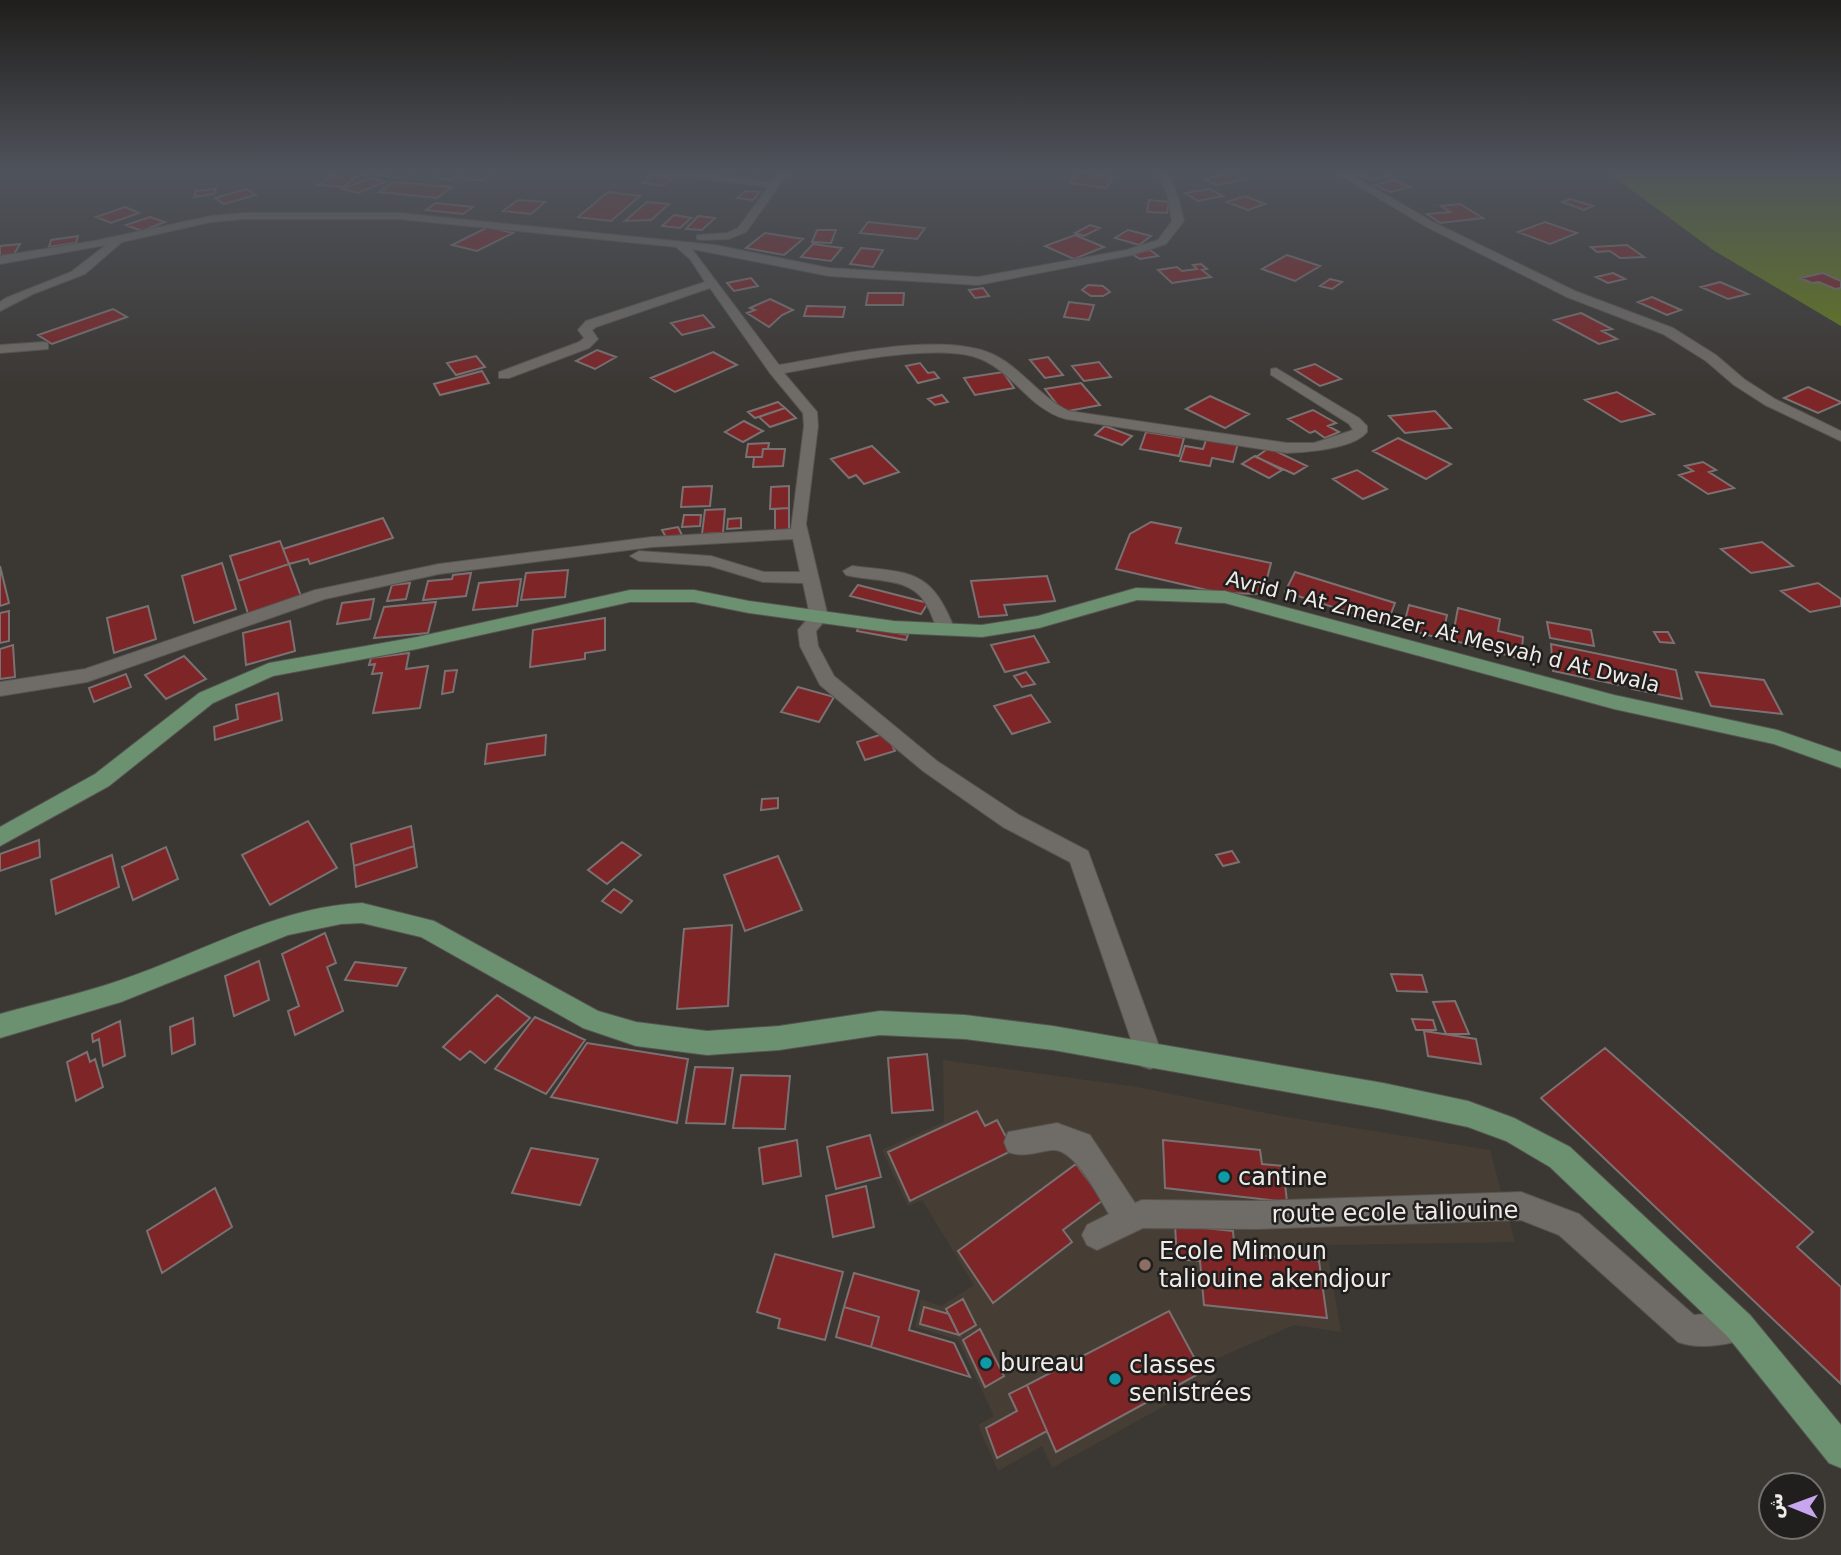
<svg xmlns="http://www.w3.org/2000/svg" width="1841" height="1555" viewBox="0 0 1841 1555" font-family="'DejaVu Sans',Vazirmatn,sans-serif">
  <rect width="100%" height="100%" fill="#3b3733"/>
  <path fill="#463e34" d="M943 1060 1137 1087 1281 1116 1490 1150 1515 1242 1326 1245 1341 1332 1294 1325 1209 1362 1217 1377 1052 1468 1042 1446 998 1471 978 1425 994 1416 958 1340 915 1327 921 1299 941 1306 974 1285 922 1200 908 1206 882 1150 944 1122Z"/>
  <path fill="#657b1b" d="M1606 171H1841V326L1713 250Z"/>
  <path fill="#7d2527" stroke="#7a7272" stroke-width="2" d="M338 171H375L368 176 359 175 343 187 318 185Z
    M387 171H413L402 178 380 175Z
    M446 171H466L451 180 435 177Z
    M470 171H495L483 180 460 179Z
    M732 171H746L756 172 752 177 728 176Z
    M1358 171H1381L1391 175 1371 180 1359 175 1364 174Z
    M1078 172 1113 177 1106 188 1070 183Z
    M1234 172 1246 179 1216 185 1204 179Z
    M654 175 674 178 663 186 643 183Z
    M370 178 385 182 358 193 342 189Z
    M1394 180 1410 187 1390 192 1375 185Z
    M394 182 452 187 437 198 379 192Z
    M216 189 214 194 194 197 196 191Z
    M246 189 256 195 224 204 215 198Z
    M1210 189 1223 196 1198 201 1185 193Z
    M745 191 760 192 753 200 737 198Z
    M608 192 640 196 611 221 578 217Z
    M1245 196 1265 204 1248 210 1227 202Z
    M1570 199 1593 206 1584 210 1562 202Z
    M518 200 545 202 531 214 503 211Z
    M1149 200 1169 202 1167 213 1147 212Z
    M647 202 669 204 651 220 625 221Z
    M436 203 473 207 463 214 426 210Z
    M1460 204 1483 218 1440 223 1427 214 1450 212 1441 206Z
    M125 207 139 213 111 223 96 217Z
    M674 215 691 218 680 228 662 226Z
    M698 216 715 218 702 230 686 229Z
    M150 217 165 222 142 231 126 225Z
    M868 222 925 228 917 239 860 233Z
    M1545 222 1577 233 1550 244 1518 232Z
    M1090 225 1100 228 1084 236 1075 233Z
    M488 227 513 233 477 251 452 245Z
    M817 230H836L831 243 812 242Z
    M1128 230 1151 236 1139 245 1115 238Z
    M765 233 803 239 784 255 746 248Z
    M1075 235 1104 247 1074 259 1045 246Z
    M78 236 76 243 49 247 51 240Z
    M20 244 14 254 0 256V246Z
    M813 244 842 248 831 261 801 257Z
    M1627 245 1644 257 1620 258 1610 251 1597 252 1591 247Z
    M861 248 883 250 873 267 850 264Z
    M1150 250 1158 256 1140 259 1132 254Z
    M1287 255 1320 266 1295 281 1262 269Z
    M1201 264 1207 269 1202 270 1211 277 1172 283 1158 270 1177 267 1182 271 1197 269 1193 265Z
    M1613 273 1625 279 1608 283 1596 277Z
    M1823 273 1841 281V288L1835 289 1819 282 1812 283 1800 278Z
    M751 278 758 286 734 291 727 283Z
    M1330 279 1342 282 1332 289 1320 286Z
    M1720 282 1748 294 1728 299 1701 287Z
    M1088 285 1103 286 1110 292 1103 296H1091L1082 290Z
    M983 288 989 296 975 298 969 290Z
    M868 293H904L903 305H866Z
    M1652 297 1681 310 1667 315 1638 302Z
    M770 299 793 310 782 315 769 327 747 313 755 310 750 308Z
    M1069 302 1094 305 1089 320 1064 317Z
    M807 306 845 307 843 317 804 316Z
    M113 309 127 317 52 344 38 335Z
    M1581 313 1612 329 1602 331 1617 339 1599 344 1554 320Z
    M703 315 714 327 682 335 671 323Z
    M597 350 616 357 595 369 576 361Z
    M713 352 737 365 675 392 651 378Z
    M476 356 485 367 456 375 447 363Z
    M1048 357 1063 375 1045 378 1030 360Z
    M1099 362 1111 377 1084 381 1072 366Z
    M920 363 928 373 934 372 939 378 918 383 906 366Z
    M1315 364 1341 379 1320 386 1295 370Z
    M482 371 489 383 440 395 434 384Z
    M1003 372 1014 388 975 395 964 378Z
    M1081 383 1100 405 1063 412 1045 389Z
    M1808 387 1841 402V403L1818 413 1784 398Z
    M1617 392 1654 414 1621 422 1585 400Z
    M942 395 948 402 935 405 928 399Z
    M1210 396 1249 414 1225 428 1186 409Z
    M778 402 785 408 755 418 748 412Z
    M785 408 796 418 770 427 759 417Z
    M1313 410 1336 423 1328 426 1339 432 1325 438 1315 431 1310 433 1288 419Z
    M1435 411 1451 428 1405 433 1389 416Z
    M744 421 763 431 743 442 725 432Z
    M1105 426 1132 436 1122 445 1095 435Z
    M1146 432 1184 438 1179 456 1140 449Z
    M1207 437 1238 443 1233 462 1212 458 1210 466 1180 461 1185 446 1203 449Z
    M1398 438 1451 464 1426 479 1373 451Z
    M769 443 768 449H763L762 457H746L748 444Z
    M872 446 899 472 864 484 856 475 849 478 831 459Z
    M1269 448 1307 466 1294 474 1256 457Z
    M763 449H785L783 466 753 467 754 457H762Z
    M1255 456 1282 470 1269 478 1242 464Z
    M1703 462 1716 470 1709 472 1734 488 1708 494 1679 475 1693 471 1685 466Z
    M1357 470 1387 489 1363 499 1333 479Z
    M712 486 710 506 681 507 683 487Z
    M789 486V508L770 509 771 487Z
    M789 508V530H775V509Z
    M725 509 723 533 702 534 705 510Z
    M684 515H701L700 526 682 527Z
    M383 518 393 538 310 564 308 559 289 564 283 549Z
    M741 518V528L727 529 728 519Z
    M1151 522 1181 528 1176 543 1271 563 1263 594 1220 593 1116 569 1130 534Z
    M678 527 682 535 667 539 662 530Z
    M280 541 289 564 238 581 230 556Z
    M1762 542 1793 566 1751 573 1721 549Z
    M222 563 236 609 194 623 182 576Z
    M289 564 302 599 249 617 238 581Z
    M0 566 9 603 0 606Z
    M568 570 565 597 521 600 526 573Z
    M1295 572 1395 603 1387 624 1285 592Z
    M471 573 466 596 423 600 428 581 452 579 453 575Z
    M1047 576 1055 601 1004 605 1007 615 979 617 971 581Z
    M521 579 517 606 473 610 479 583Z
    M410 583 406 599 387 601 392 585Z
    M1818 583 1841 599V606L1810 612 1781 591Z
    M858 585 928 603 921 614 850 596Z
    M374 599 370 619 337 624 342 603Z
    M436 602 428 633 374 638 384 607Z
    M1409 605 1447 615 1442 639 1403 628Z
    M148 606 156 639 114 653 107 618Z
    M1458 608 1500 619 1498 631 1523 637 1521 659 1452 640Z
    M9 611V641L0 643V613Z
    M605 618V650L585 653V659L530 667 533 630Z
    M290 621 295 651 246 665 243 633Z
    M1547 622 1591 630 1594 646 1550 638Z
    M859 626 908 635 906 640 857 631Z
    M1654 632H1668L1674 643 1660 642Z
    M1034 636 1049 662 1005 672 991 645Z
    M1551 644 1676 670 1682 699 1632 689 1630 676 1622 674 1624 686 1553 671Z
    M13 645 15 677 0 679V649Z
    M409 653 406 669 428 666 420 708 373 713 382 673 372 674 375 664 369 665 371 658Z
    M184 656 206 679 166 699 145 675Z
    M457 670 453 692 442 694 445 671Z
    M1026 672 1035 684 1022 687 1014 676Z
    M1696 672 1764 680 1782 714 1711 706Z
    M126 674 131 687 94 702 89 688Z
    M798 687 834 697 819 722 781 712Z
    M278 693 282 720 215 740 214 727 238 719 236 705Z
    M1031 695 1050 722 1012 734 994 706Z
    M886 733 895 751 865 760 857 742Z
    M546 735 545 755 485 764 487 744Z
    M778 798V808L761 810 762 799Z
    M308 821 337 868 270 905 242 855Z
    M411 826 414 846 354 866 351 844Z
    M39 840 40 857 0 871V854Z
    M622 842 641 855 607 884 588 870Z
    M414 846 417 867 356 887 354 866Z
    M166 847 178 879 133 900 122 867Z
    M1232 851 1239 862 1223 866 1216 855Z
    M112 855 119 887 56 914 51 880Z
    M778 856 802 910 745 931 724 875Z
    M614 889 632 901 621 913 602 901Z
    M732 925 728 1006 677 1009 684 929Z
    M325 933 336 963 327 967 343 1011 295 1035 288 1011 299 1006 282 954Z
    M259 961 269 1000 234 1016 225 976Z
    M355 962 406 968 397 986 345 980Z
    M1391 974 1422 975 1427 992 1397 991Z
    M497 995 530 1018 485 1063 470 1051 460 1060 443 1047Z
    M1455 1001 1469 1034H1446L1433 1002Z
    M535 1017 585 1040 546 1094 495 1069Z
    M193 1018 195 1044 172 1054 170 1027Z
    M1412 1019 1433 1020 1436 1030H1416Z
    M120 1021 125 1056 103 1066 99 1039 93 1042 92 1034Z
    M1424 1031 1476 1039 1481 1064 1428 1056Z
    M587 1043 688 1059 677 1123 551 1097Z
    M1605 1048 1813 1232 1797 1247 1841 1287V1384L1541 1098Z
    M87 1052 90 1062 95 1059 103 1087 76 1101 67 1062Z
    M927 1054 933 1110 892 1113 888 1058Z
    M695 1067 733 1068 725 1124 686 1123Z
    M741 1075 790 1076 785 1129 733 1128Z
    M977 1111 985 1126 997 1120 1013 1150 910 1201 888 1152Z
    M870 1135 881 1177 836 1189 827 1147Z
    M797 1140 801 1176 763 1184 759 1148Z
    M1163 1140 1260 1150 1262 1164 1283 1166 1287 1202 1165 1188Z
    M531 1148 598 1159 580 1205 512 1193Z
    M1076 1164 1103 1200 1063 1230 1072 1242 993 1303 958 1251Z
    M866 1186 874 1227 833 1237 826 1196Z
    M215 1188 232 1227 162 1273 147 1231Z
    M1175 1225 1233 1231 1235 1253 1319 1261 1327 1318 1204 1305 1200 1261 1177 1259Z
    M775 1254 843 1272 825 1340 778 1328 780 1319 757 1312Z
    M854 1273 919 1291 909 1330 954 1343 970 1377 871 1347 879 1317 844 1307Z
    M963 1299 976 1325 959 1335 946 1309Z
    M844 1307 879 1317 871 1347 836 1337Z
    M924 1307 949 1314 959 1335 920 1324Z
    M1169 1311 1202 1372 1056 1452 1027 1385Z
    M980 1329 1004 1376 985 1387 963 1340Z
    M1027 1385 1047 1431 997 1458 986 1428 1017 1411 1009 1394Z"/>
  <g fill="none" stroke-linecap="round" stroke-linejoin="round">
    <g stroke="#575350" stroke-width="2">
      <path id="minor" d="M659 171H689L772 182 780 171H790L746 232 729 239 701 240 697 239V235L727 233 738 228 768 187 664 174Z
        M1157 171H1167L1178 197 1184 221 1166 244 1132 255 978 285 829 276 692 249 779 365C834 356 941 331 992 354 1020 366 1039 397 1069 411L1287 443H1314L1353 430 1349 424 1271 375V369L1276 368 1359 418 1367 426V432C1353 449 1308 452 1287 453L1066 419C1031 410 1014 374 983 360 942 340 831 365 784 373L817 412 818 426 806 524 828 617 816 631 818 646 834 676 937 761 1019 815 1088 851 1163 1057 1159 1066 1150 1069 1141 1066 1137 1057 1070 862 1003 827 923 771 820 685 800 646 798 630 810 616 803 583 763 582 710 566 639 561 630 556 639 551 711 556 764 572H800L793 539 652 547 439 574 325 599 87 682 0 696V682L85 669 315 590 439 564 652 537 791 529 804 426 803 413 770 373 710 288 596 327 592 330 598 339 589 348 509 378H499V372L579 342 584 338 578 330 586 321 705 282 690 259 676 247 399 219H244L211 222 122 242 85 274 33 294 0 311V302L6 298 71 272 106 245 0 264V256L94 241 211 216 244 213H399L715 245 829 268 978 277 1126 250 1158 240 1172 221 1168 197Z
        M1333 171H1345L1433 222 1575 291 1673 328 1716 355 1744 379 1775 399 1841 431V441L1765 405 1734 385 1706 361 1663 334 1567 297 1425 226Z
        M43 342 48 343V349L0 353V345Z
        M852 566C912 573 931 569 955 630L952 634H940C934 625 932 613 926 604 911 576 872 582 846 575L843 571Z
        M1057 1123 1090 1135 1135 1203 1142 1200 1255 1201 1521 1192 1579 1214 1694 1315 1739 1311 1750 1315 1754 1326 1750 1337C1730 1345 1698 1350 1678 1342L1559 1235 1521 1220 1255 1229 1143 1228 1097 1250 1087 1245 1082 1235 1087 1225 1109 1214C1098 1197 1075 1148 1052 1150 1037 1152 1023 1158 1008 1152L1004 1142 1008 1132Z"/>
    </g>
    <g stroke="#575350" stroke-width="2">
      <path id="major" d="M1136 588 1225 591 1614 695 1777 730 1841 752V768L1774 744 1614 709 1225 603 1137 600 1039 628 982 637 894 633 749 613 694 602H630L417 649 273 676 213 703 109 786 0 846V827L95 774 199 693 269 663 417 637 630 590H694L749 601 894 621 982 625 1038 616Z
        M362 903 434 921 598 1011 636 1022 707 1031 779 1026 880 1011 965 1015 1053 1026 1383 1083 1468 1101 1514 1118 1570 1147 1750 1315 1841 1425V1468L1829 1463 1728 1337 1550 1167 1506 1141 1468 1127 1383 1109 1053 1050 965 1039 880 1035 779 1050 707 1055 636 1046 583 1028 421 937 362 923 341 924 288 935 121 1002 0 1038V1014C39 1003 80 994 118 981 200 954 275 907 362 903Z"/>
    </g>
    <use href="#minor" fill="#6f6b66" fill-rule="evenodd"/>
    <use href="#major" fill="#6b9170" fill-rule="evenodd"/>
  </g>
  <linearGradient id="sky" x2="0" y2="1"><stop stop-color="#201e1c"/><stop offset="0.44" stop-color="#4f535b"/><stop offset="1" stop-color="#4f535b" stop-opacity="0"/></linearGradient>
  <rect width="1841" height="389" fill="url(#sky)"/>
  <g fill="#0f9aa8" stroke="#201f1d" stroke-width="2.5">
    <circle cx="1224" cy="1177" r="7"/>
    <circle cx="986" cy="1363" r="7"/>
    <circle cx="1115" cy="1379" r="7"/>
  </g>
  <circle fill="#8d6e63" stroke="#201f1d" stroke-width="2.5" cx="1145" cy="1265" r="7"/>
  <g text-anchor="middle" dominant-baseline="central" stroke-width="5" stroke-linejoin="round" paint-order="stroke">
    <g font-size="21" fill="#eeebe8" stroke="#201f1d">
      <text transform="translate(1443 632) rotate(14)">Avrid n At Zmenzer, At Meṣvaḥ d At Dwala</text>
    </g>
    <g font-size="24" fill="#eeebe8" stroke="#201f1d" text-anchor="start">
      <text x="1238" y="1177">cantine</text>
      <text x="1159" y="1251">Ecole Mimoun<tspan x="1159" dy="28">taliouine akendjour</tspan></text>
      <text x="1000" y="1363">bureau</text>
      <text x="1129" y="1365">classes<tspan x="1129" dy="28">senistrées</tspan></text>
    </g>
    <g font-size="24" fill="#eeebe8" stroke="#201f1d">
      <text transform="translate(1395 1212) rotate(-1)">route ecole taliouine</text>
    </g>
  </g>
  <g transform="translate(1792 1506) rotate(271)"><circle r="33" fill="#201f1d" stroke="#72716e" stroke-width="2"/>
  <path d="M0-5L12 26L0 18L-12 26Z" fill="#c8a5ef"/>
  <text y="-10" font-size="19" font-weight="bold" text-anchor="middle" fill="#eeebe8">ش</text>
  </g>
</svg>
